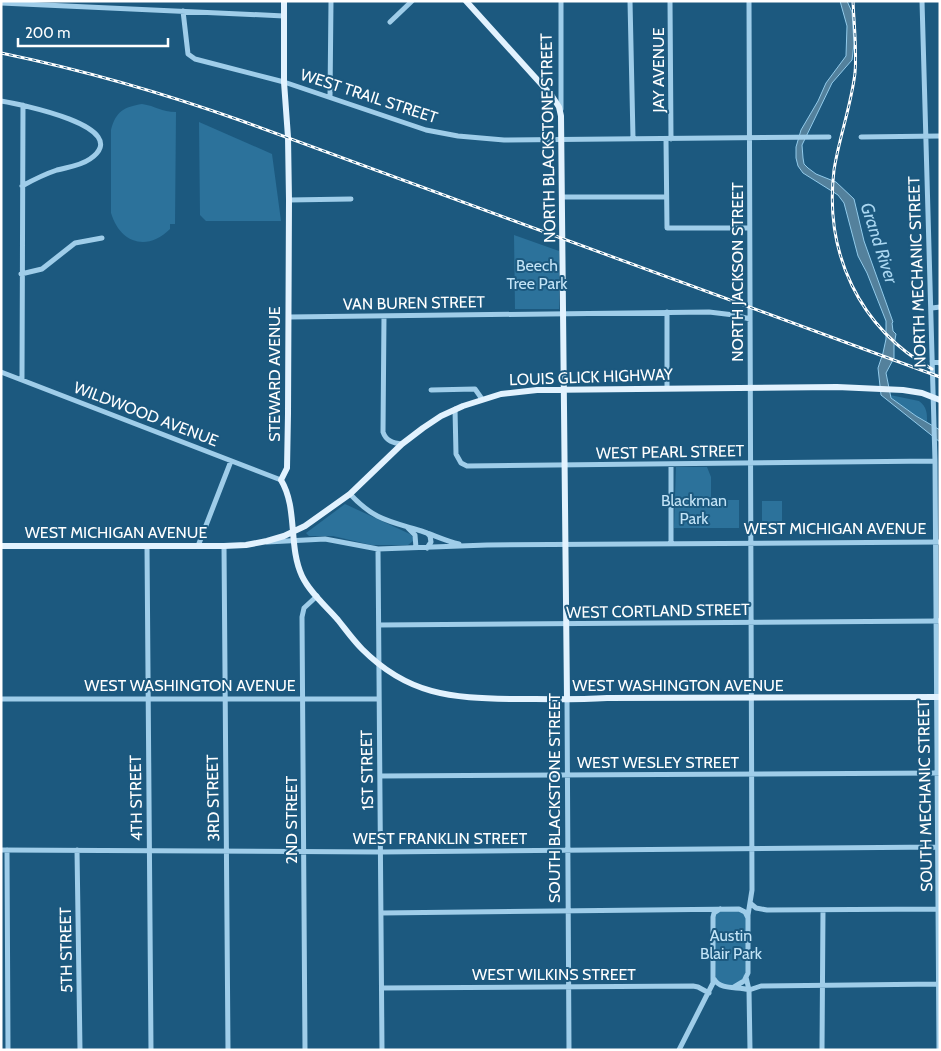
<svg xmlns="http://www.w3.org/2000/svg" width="941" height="1051" viewBox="0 0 941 1051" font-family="Cabin,sans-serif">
  <rect width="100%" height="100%" fill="#1c597f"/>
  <path fill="#2c729b" d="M142 104C156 106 161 112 176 112L175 224H170V229C147 252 120 243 111 213V130C116 111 124 107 142 104Z
    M199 122 272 154 281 221H206L200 215Z
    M514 235 559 251V309H515Z
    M890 395 919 401C927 407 927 413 927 422L916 416 891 398Z
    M676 467H707L711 477V500H739V528H674Z
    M762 501H782V530H762Z
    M345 504 410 534 413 537V541L408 545H371L333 536H309L306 533Z
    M739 909 747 915 746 977 734 987 716 983 713 917 717 910Z"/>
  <path fill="#54819c" stroke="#92cbeb" d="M840 1H847L852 12 854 44 852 60 832 83 802 145 803 158 804 164 808 168 816 174 836 182 854 199 864 241 893 322 892 323 893 331 896 334 894 345V358L886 373 891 398 916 416 940 430V442L881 395 878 368 883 353 886 339V321L867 273 858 256 844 203 838 195 803 173 798 166 796 158V147L801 130 818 101 826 83 846 56 847 26Z"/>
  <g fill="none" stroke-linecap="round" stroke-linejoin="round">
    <path stroke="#9fcde9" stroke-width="5" d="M630 1 633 138
      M670 1 671 139
      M922 1 935 461 939 1050
      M1 3 284 16
      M183 11 188 54 195 59 284 82 426 130 458 136 504 140 829 137
      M390 22 412 1
      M330 97 331 1
      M1 101C19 104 136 127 90 159 80 166 68 167 57 170 45 174 33 180 22 186
      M561 109V1
      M861 137 940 136
      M666 139 667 228H749
      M563 197H666
      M289 200 351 199
      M21 274 42 269 75 243 102 238
      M932 308 940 307
      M384 316 383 432C386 441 393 443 402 444
      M289 317 709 312 734 315 750 319
      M932 361 940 363
      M1 372 281 480
      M22 379 23 105
      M667 388V312
      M431 390 475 389 482 399
      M455 409 456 454 461 463 467 466 935 461
      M350 494C373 519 388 521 418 530 432 534 445 541 459 544
      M408 528 415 535 416 548
      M267 542 325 539 378 549 487 545 940 542
      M671 544V464
      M147 546 151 1050
      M198 546 231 461
      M224 546 228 1050
      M427 548 431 542 430 536 427 533
      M378 549 382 1050
      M379 625 939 621
      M1 699H379
      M567 699 569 1050
      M380 776 940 773
      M1 850 381 852 939 847
      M7 850 8 1050
      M77 850 80 1050
      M750 903 756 908 767 910 939 909
      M381 913 739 909 745 912 748 918
      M746 977 749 990 750 1050
      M714 979C721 991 738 986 749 990
      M734 987 744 981 748 973V915L752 890 749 1
      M382 988 693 986 698 987 709 993
      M749 990 761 986 940 984
      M305 1050 302 617 304 608 317 596
      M679 1050 713 983V917L714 913 720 909
      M822 1050 823 910"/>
    <path stroke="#e2f2fe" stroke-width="6" d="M284 1V82L288 137 289 200 288 414 287 468 281 480C298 508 288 546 302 576 310 593 326 606 338 620 346 630 353 640 362 649 408 695 451 698 512 699 543 699 575 700 607 698L940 697
      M466 1 552 96 559 107 561 116 567 699
      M1 546H224L246 545 267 541 284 536 305 526 350 494 402 444 423 428 441 416 463 406 501 394 537 390 837 387 903 390 922 393 940 400"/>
    <g stroke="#fff" stroke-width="3">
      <path id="rail" d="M853 1C854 25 857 49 855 73 851 106 839 138 834 170 824 253 859 328 932 369
        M1 53C83 70 163 93 242 121L940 377"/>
    </g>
    <use href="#rail" stroke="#1c597f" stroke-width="1" stroke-dasharray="4" stroke-linecap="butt"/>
  </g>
  <g text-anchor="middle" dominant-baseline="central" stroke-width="4" stroke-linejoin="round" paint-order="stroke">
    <g font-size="16" fill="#fff" stroke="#1c597f">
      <text transform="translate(658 70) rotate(-90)">JAY AVENUE</text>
      <text transform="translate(369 96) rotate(18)">WEST TRAIL STREET</text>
      <text transform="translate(548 138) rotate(-91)">NORTH BLACKSTONE STREET</text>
      <text transform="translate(737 272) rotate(-90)">NORTH JACKSON STREET</text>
      <text transform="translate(917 272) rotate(-92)">NORTH MECHANIC STREET</text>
      <text transform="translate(414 303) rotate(-1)">VAN BUREN STREET</text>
      <text transform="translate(274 374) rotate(-90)">STEWARD AVENUE</text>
      <text transform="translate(591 377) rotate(-2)">LOUIS GLICK HIGHWAY</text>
      <text transform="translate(146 414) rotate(21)">WILDWOOD AVENUE</text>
      <text transform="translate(670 452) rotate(-1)">WEST PEARL STREET</text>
      <text x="835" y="528">WEST MICHIGAN AVENUE</text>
      <text x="116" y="532">WEST MICHIGAN AVENUE</text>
      <text transform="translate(658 611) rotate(-1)">WEST CORTLAND STREET</text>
      <text x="190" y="685">WEST WASHINGTON AVENUE</text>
      <text x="678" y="685">WEST WASHINGTON AVENUE</text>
      <text x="658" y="762">WEST WESLEY STREET</text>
      <text transform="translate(367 770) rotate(-91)">1ST STREET</text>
      <text transform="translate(925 796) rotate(-91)">SOUTH MECHANIC STREET</text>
      <text transform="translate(136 798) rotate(-91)">4TH STREET</text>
      <text transform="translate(213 798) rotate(-91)">3RD STREET</text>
      <text transform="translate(554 798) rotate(-90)">SOUTH BLACKSTONE STREET</text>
      <text transform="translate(291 820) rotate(-90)">2ND STREET</text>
      <text x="440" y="838">WEST FRANKLIN STREET</text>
      <text transform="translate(66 950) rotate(-91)">5TH STREET</text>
      <text x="554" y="974">WEST WILKINS STREET</text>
    </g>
    <g font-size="16" fill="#c3e4f7" stroke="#1c597f">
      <text x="537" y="265">Beech<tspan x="537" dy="18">Tree Park</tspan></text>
      <text x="694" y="500">Blackman<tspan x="694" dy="18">Park</tspan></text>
      <text x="731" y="935">Austin<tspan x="731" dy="18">Blair Park</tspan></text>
    </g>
    <g font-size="18" font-style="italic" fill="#aad7f1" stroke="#1c597f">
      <text transform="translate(879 243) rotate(72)">Grand River</text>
    </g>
  </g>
  <rect width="941" height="1051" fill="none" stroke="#ffffff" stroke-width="5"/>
  <path d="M18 38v8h150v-8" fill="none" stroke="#ffffff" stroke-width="2.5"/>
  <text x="25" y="38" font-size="15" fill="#ffffff" stroke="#1c597f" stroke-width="4" paint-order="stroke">200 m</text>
</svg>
